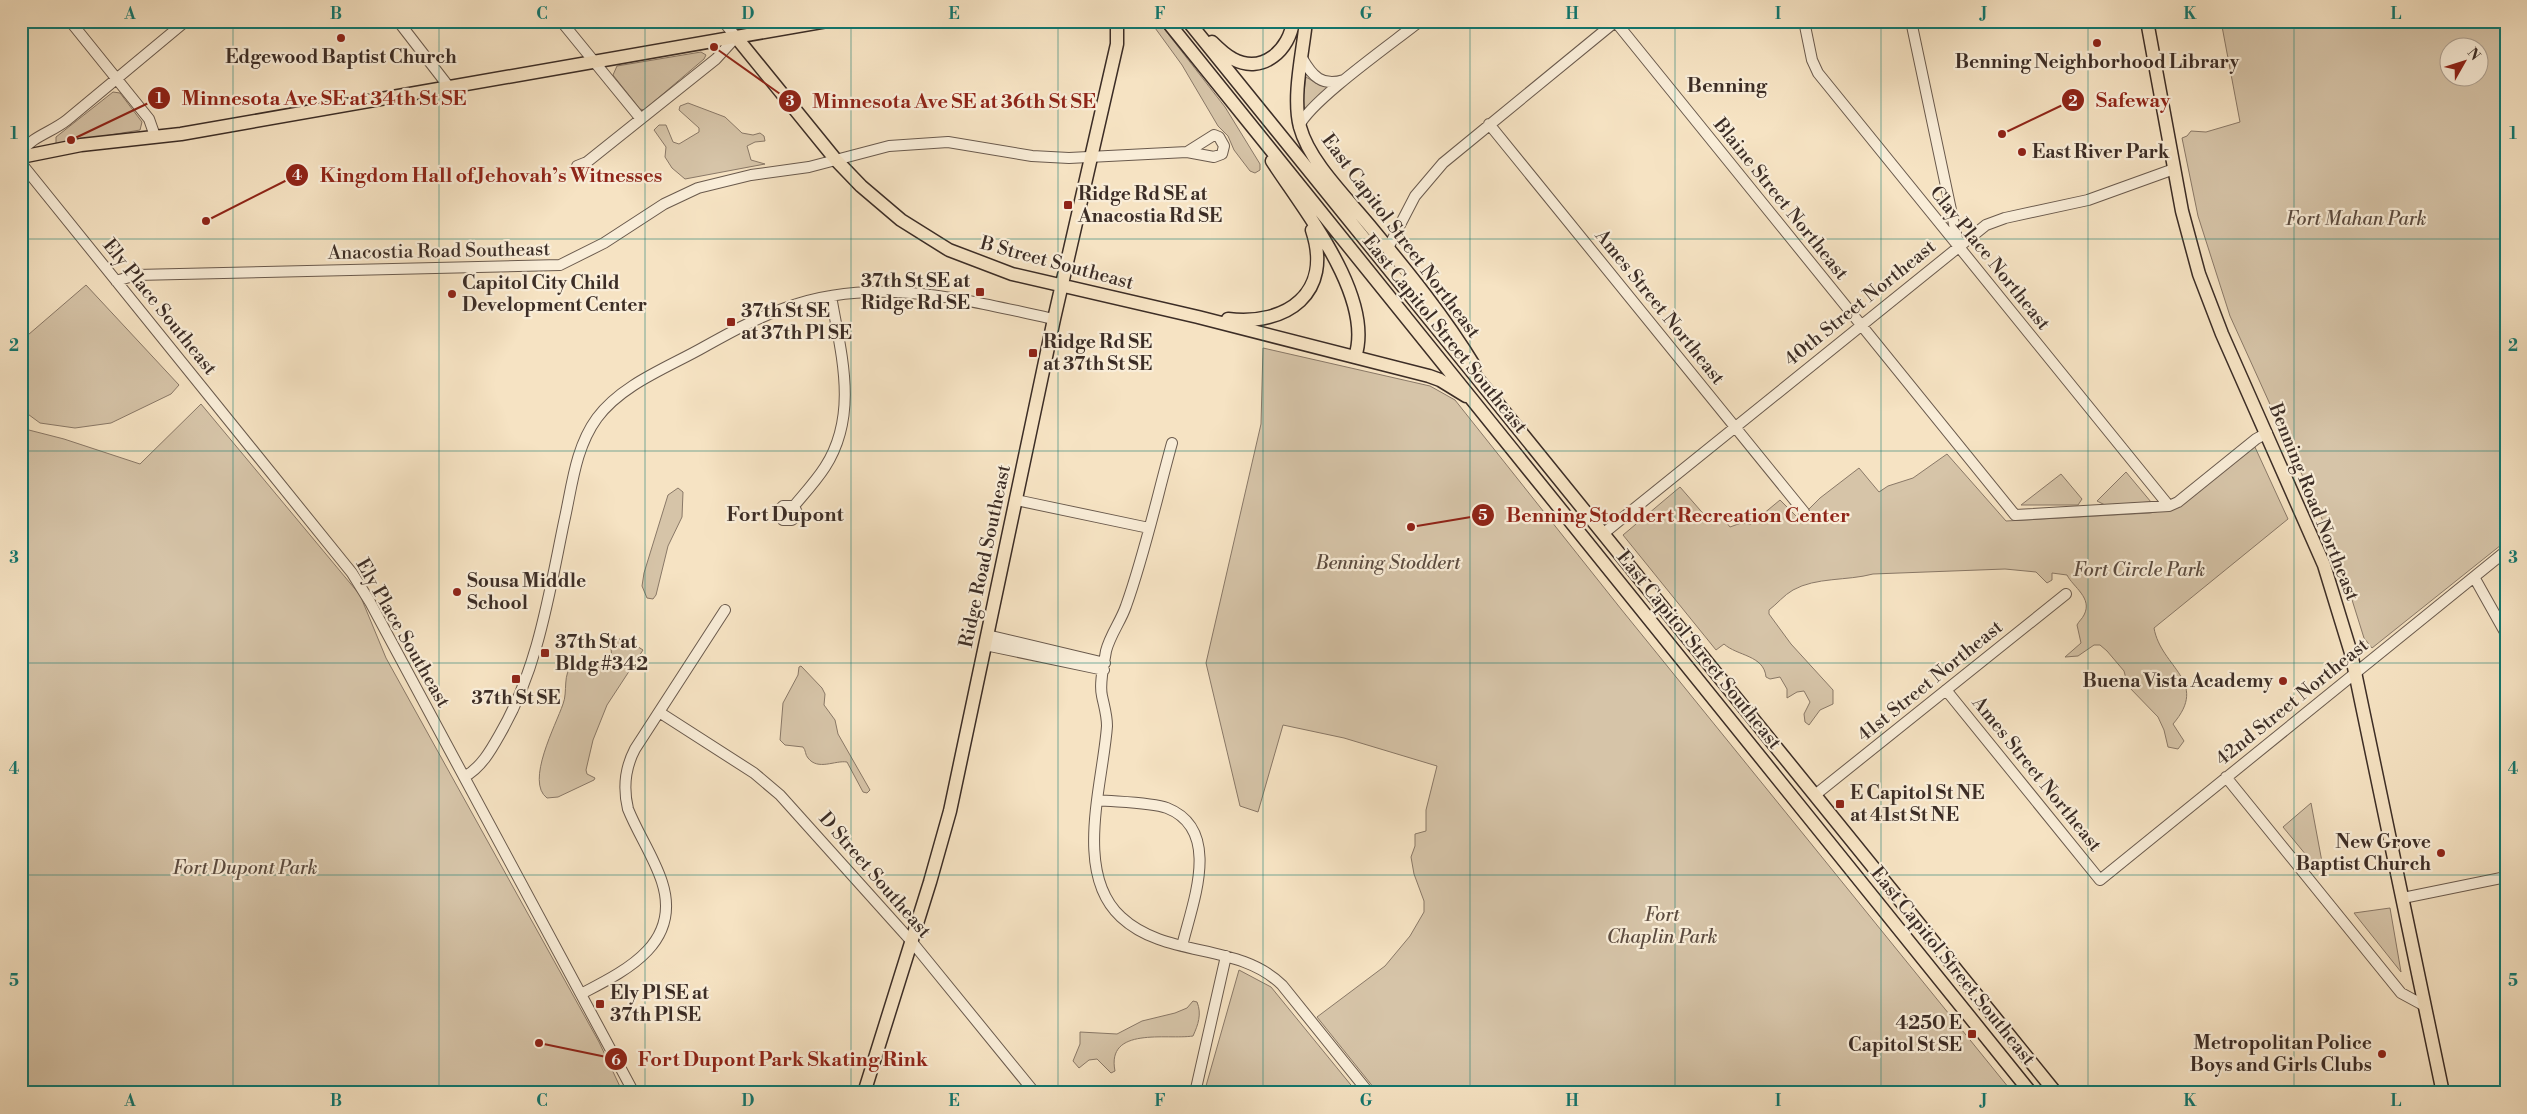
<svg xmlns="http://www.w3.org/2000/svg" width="2527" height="1114" viewBox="0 0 2527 1114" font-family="'Libre Bodoni',serif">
  <rect width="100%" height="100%" fill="#f6e3c3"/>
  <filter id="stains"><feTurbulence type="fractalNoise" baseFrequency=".004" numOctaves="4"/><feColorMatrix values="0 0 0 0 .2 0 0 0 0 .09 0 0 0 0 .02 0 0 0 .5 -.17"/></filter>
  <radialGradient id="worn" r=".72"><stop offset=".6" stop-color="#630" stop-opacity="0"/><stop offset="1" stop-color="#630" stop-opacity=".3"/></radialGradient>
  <path fill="#d6c4a8" stroke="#897867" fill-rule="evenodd" d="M1150 21H1158L1225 107 1260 164V170L1255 173 1250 171 1234 150 1228 136 1218 126 1182 65Z
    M2221 21H2506V541L2372 648 2364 638 2337 552 2230 316 2198 216 2182 138 2187 136 2191 131 2206 132 2240 122ZM2450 48H2480V78H2450Z
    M701 52 706 55 704 59 644 110 640 109 613 75 617 66Z
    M1306 77 1319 85 1329 87 1307 109 1302 105Z
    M113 92 120 93 142 122 140 130 56 144V137Z
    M688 103 725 117 742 133 753 135 760 133 764 136 765 141 755 142 747 146 751 160 765 164 685 179 672 168 665 157 666 147 654 130 659 125H666L673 142 679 144 699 132V128L679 110 680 106Z
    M86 285 179 385 171 394 111 423 75 428 40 423 21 409V341Z
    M1263 348 1430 386 1455 400 1621 609 2013 1093H1378L1317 1017 1385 966 1410 936 1424 912V901L1414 874 1411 857 1415 846V834L1426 831V810L1437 766 1344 738 1283 725 1258 812 1240 806 1206 663 1261 424Z
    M201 404 360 595 386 658 599 1042 623 1093H21V428L64 439 140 464Z
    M2254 445 2288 519 2154 628C2161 668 2210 681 2173 724L2184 741 2178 749 2168 747 2164 730 2158 717 2128 686 2124 671 2107 651 2100 645H2094L2078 656 2065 657 2081 643 2077 625C2079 621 2082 619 2084 615 2093 598 2073 587 2067 575L2052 573V580L2047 583 2036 572 2005 569 1873 574C1847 581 1816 577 1793 590 1784 595 1777 604 1769 610V614L1791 644 1833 690V704L1820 710 1809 725 1805 722 1804 714 1810 702 1804 691 1797 692 1787 698V689L1780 677 1770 679 1766 677C1764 655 1737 656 1724 644L1716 650 1623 535 1680 487 1707 518 1714 512H1718L1730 527 1741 523 1751 524 1780 500 1799 519 1820 498 1859 468 1879 492 1888 486 1913 478 1947 454 2006 521 2150 513 2175 508Z
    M2126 472 2151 502 2105 505 2097 501Z
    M2061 474 2082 499 2078 505H2021Z
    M678 488 683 492 682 517 668 546 656 595 653 599 647 598 642 586 644 573 668 495Z
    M619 639 629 641 643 650 607 705 593 740 586 770 587 774 595 778 594 780 558 797 547 798C525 782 556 725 563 704 568 692 562 673 573 665L589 669 609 665 612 661 611 648Z
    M801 666 822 688 825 694 824 705 835 720 838 734 870 790 867 793 863 792 847 762C835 760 818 771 808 758 805 755 806 750 803 747L785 745 780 740 783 703 798 675 799 667Z
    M2311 803 2325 878 2283 827Z
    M2390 908 2401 972 2354 913Z
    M1239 970 1271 987 1355 1090 1354 1093H1204Z
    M1193 1001 1197 1002C1202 1014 1198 1025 1193 1036 1167 1040 1106 1026 1115 1071L1111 1073 1097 1059 1089 1060 1079 1068 1073 1061 1080 1044V1032L1117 1034 1142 1021 1175 1013 1187 1008Z"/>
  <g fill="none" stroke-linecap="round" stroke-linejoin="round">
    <g stroke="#6a5a4d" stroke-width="12">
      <path id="minor" d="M70 21 149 119 155 136
        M398 21 449 87
        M561 21 641 119
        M1615 21 2015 515 2169 506 2178 502 2256 439 2267 433
        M1804 21 1812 60 1818 73 2169 506
        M1911 21 1958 243
        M1302 58C1312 76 1322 87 1344 80
        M1489 124 1804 512
        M1299 126C1311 100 1394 42 1420 21
        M21 152C33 136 52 132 67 120L186 21
        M21 163 352 573 370 602 634 1093
        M577 166 587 162 716 59 736 37 723 21
        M1388 248 1415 196 1443 163 1615 22
        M116 281 136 275 560 265 604 243 664 204 698 188 751 175 809 167 889 146 948 142 1032 156 1069 158 1187 152 1214 157 1222 154 1224 146 1219 137 1214 135 1187 152
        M1172 443C1157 497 1145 553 1126 606 1121 621 1110 635 1106 651 1104 664 1099 683 1102 696 1104 706 1107 715 1107 726 1103 783 1073 873 1121 917 1166 959 1238 942 1282 985L1369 1093
        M1016 500 1149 528
        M794 506H783L779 510 783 520H792L798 515 794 506C804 494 816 481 825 467 859 414 841 354 831 296
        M1604 533 1986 225 2005 218 2088 200 2174 169
        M2474 577 2506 634
        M987 635 1105 663
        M985 645 1104 670
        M1946 690 2100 880 2506 551
        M659 712 754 773 780 795 912 942 1035 1093
        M464 777C481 768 491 750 500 734 538 669 549 594 564 522 572 487 575 448 597 418 622 384 669 367 704 347 731 332 758 317 788 307 877 275 965 300 1054 319
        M2226 777 2401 993 2425 1006
        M1815 795 2066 594
        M1098 800C1116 802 1151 802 1167 808 1223 830 1192 904 1182 946
        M2403 898 2506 877
        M581 994C625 971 682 944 662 882 654 857 638 834 628 809 623 788 625 768 635 749L725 610
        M1195 1093 1226 956"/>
    </g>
    <g stroke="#3c2d26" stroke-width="15">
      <path id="major" d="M1167 21 2031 1093
        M1188 21 2056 1093
        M1306 21C1303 52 1292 96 1300 127 1309 161 1346 197 1369 225 1407 271 1444 316 1475 367
        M2147 21 2182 211 2199 274 2222 334 2324 565 2351 653 2443 1093
        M736 37 836 160 861 186 901 220 949 250 1012 274 1198 317 1429 376 1440 380 1466 396
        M1212 42C1218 48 1225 55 1233 59 1263 75 1290 49 1293 21
        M21 157 81 145 181 134 827 21
        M1272 161C1303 209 1375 297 1355 357
        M1228 319C1287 326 1333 293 1312 230
        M864 1093 930 882 950 811 1054 319 1117 44V21"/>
    </g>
    <use href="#minor" stroke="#f9edd8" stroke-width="10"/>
    <use href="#major" stroke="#f6e3c3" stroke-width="12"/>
  </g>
  <path fill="none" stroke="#0f766e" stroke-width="1" stroke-opacity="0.55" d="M233 21V1093M439 21V1093M645 21V1093M851 21V1093M1058 21V1093M1263 21V1093M1470 21V1093M1675 21V1093M1881 21V1093M2088 21V1093M2294 21V1093M21 239H2506M21 451H2506M21 663H2506M21 875H2506"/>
  <g fill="#8f2418" stroke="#f9edd8" stroke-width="2">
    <circle cx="341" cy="38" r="5"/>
    <circle cx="2097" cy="43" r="5"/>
    <circle cx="2022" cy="152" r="5"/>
    <rect x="1063" y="200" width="10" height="10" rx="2.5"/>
    <rect x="975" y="287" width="10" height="10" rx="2.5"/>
    <circle cx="452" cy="294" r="5"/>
    <rect x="726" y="317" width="10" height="10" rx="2.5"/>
    <rect x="1028" y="348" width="10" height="10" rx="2.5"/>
    <circle cx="457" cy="592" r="5"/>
    <rect x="540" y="648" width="10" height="10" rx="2.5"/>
    <rect x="511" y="674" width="10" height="10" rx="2.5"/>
    <circle cx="2283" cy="681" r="5"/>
    <rect x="1835" y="799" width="10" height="10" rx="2.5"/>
    <circle cx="2441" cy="853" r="5"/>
    <rect x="595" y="999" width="10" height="10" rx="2.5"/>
    <rect x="1967" y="1029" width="10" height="10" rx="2.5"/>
    <circle cx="2382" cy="1054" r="5"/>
  </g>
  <g text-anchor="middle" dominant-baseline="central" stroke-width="4.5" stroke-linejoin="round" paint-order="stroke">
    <g font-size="19" font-weight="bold" fill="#3c2d26" stroke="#f9edd8" text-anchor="start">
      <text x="341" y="57" text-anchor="middle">Edgewood Baptist Church</text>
      <text x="2097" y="62" text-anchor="middle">Benning Neighborhood Library</text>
      <text x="2032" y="152">East River Park</text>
      <text x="1078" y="194">Ridge Rd SE at<tspan x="1078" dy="22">Anacostia Rd SE</tspan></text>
      <text x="970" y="281" text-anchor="end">37th St SE at<tspan x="970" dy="22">Ridge Rd SE</tspan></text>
      <text x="462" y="283">Capitol City Child<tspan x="462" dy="22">Development Center</tspan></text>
      <text x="741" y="311">37th St SE<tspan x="741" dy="22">at 37th Pl SE</tspan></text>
      <text x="1043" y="342">Ridge Rd SE<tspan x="1043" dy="22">at 37th St SE</tspan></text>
      <text x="467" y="581">Sousa Middle<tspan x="467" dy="22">School</tspan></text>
      <text x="555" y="642">37th St at<tspan x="555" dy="22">Bldg #342</tspan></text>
      <text x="2273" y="681" text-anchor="end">Buena Vista Academy</text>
      <text x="516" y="698" text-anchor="middle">37th St SE</text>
      <text x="1850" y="793">E Capitol St NE<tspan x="1850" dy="22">at 41st St NE</tspan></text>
      <text x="2431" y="842" text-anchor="end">New Grove<tspan x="2431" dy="22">Baptist Church</tspan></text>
      <text x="610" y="993">Ely Pl SE at<tspan x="610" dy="22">37th Pl SE</tspan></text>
      <text x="1962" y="1023" text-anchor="end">4250 E<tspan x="1962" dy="22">Capitol St SE</tspan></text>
      <text x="2372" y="1043" text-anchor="end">Metropolitan Police<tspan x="2372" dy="22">Boys and Girls Clubs</tspan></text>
    </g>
    <g font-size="19" fill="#3c2d26" stroke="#f9edd8">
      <text transform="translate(1781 199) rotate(51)">Blaine Street Northeast</text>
      <text transform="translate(1401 236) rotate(53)">East Capitol Street Northeast</text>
      <text transform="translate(439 251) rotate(-1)">Anacostia Road Southeast</text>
      <text transform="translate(1990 258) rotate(51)">Clay Place Northeast</text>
      <text transform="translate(1057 263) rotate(15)">B Street Southeast</text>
      <text transform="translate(1860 303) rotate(-39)">40th Street Northeast</text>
      <text transform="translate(160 307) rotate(51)">Ely Place Southeast</text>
      <text transform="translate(1660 307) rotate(51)">Ames Street Northeast</text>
      <text transform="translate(1445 334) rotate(51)">East Capitol Street Southeast</text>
      <text transform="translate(2314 502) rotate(68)">Benning Road Northeast</text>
      <text transform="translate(985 556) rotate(-78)">Ridge Road Southeast</text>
      <text transform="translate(403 633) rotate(60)">Ely Place Southeast</text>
      <text transform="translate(1699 650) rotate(51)">East Capitol Street Southeast</text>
      <text transform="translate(1930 681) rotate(-39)">41st Street Northeast</text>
      <text transform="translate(2292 702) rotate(-39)">42nd Street Northeast</text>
      <text transform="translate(2037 774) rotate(51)">Ames Street Northeast</text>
      <text transform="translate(875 875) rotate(49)">D Street Southeast</text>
      <text transform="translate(1953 966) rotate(51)">East Capitol Street Southeast</text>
    </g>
    <g font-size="19" font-style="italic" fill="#5b4b40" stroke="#f9edd8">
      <text x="2356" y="219">Fort Mahan Park</text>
      <text x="1388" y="563">Benning Stoddert</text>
      <text x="2139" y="570">Fort Circle Park</text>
      <text x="245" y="868">Fort Dupont Park</text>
      <text x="1662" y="915">Fort<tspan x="1662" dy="22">Chaplin Park</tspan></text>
    </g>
    <g font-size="20" font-weight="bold" fill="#3c2d26" stroke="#f9edd8">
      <text x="1727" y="86">Benning</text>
      <text x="785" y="515">Fort Dupont</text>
    </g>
  </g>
  <path fill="none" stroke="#8f2418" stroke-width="2" d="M71 140L159 98M2002 134L2073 100M714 47L790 101M206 221L297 175M1411 527L1483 515M539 1043L616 1059"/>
  <g fill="#8f2418" stroke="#f9edd8" stroke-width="2">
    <circle cx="71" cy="140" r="5"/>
    <circle cx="2002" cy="134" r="5"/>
    <circle cx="714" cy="47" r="5"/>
    <circle cx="206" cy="221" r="5"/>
    <circle cx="1411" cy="527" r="5"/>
    <circle cx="539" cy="1043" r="5"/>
    <circle cx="159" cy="98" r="12"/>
    <circle cx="2073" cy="100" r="12"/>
    <circle cx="790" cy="101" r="12"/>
    <circle cx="297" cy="175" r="12"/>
    <circle cx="1483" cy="515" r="12"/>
    <circle cx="616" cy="1059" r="12"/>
  </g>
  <g font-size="15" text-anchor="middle" font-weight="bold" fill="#fff">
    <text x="159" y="103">1</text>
    <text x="2073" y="106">2</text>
    <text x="790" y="106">3</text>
    <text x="297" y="180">4</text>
    <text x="1483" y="520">5</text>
    <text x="616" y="1065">6</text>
  </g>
  <g font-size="20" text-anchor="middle" font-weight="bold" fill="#8f2418" stroke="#f9edd8" stroke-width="4.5" stroke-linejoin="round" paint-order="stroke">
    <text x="324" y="105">Minnesota Ave SE at 34th St SE</text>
    <text x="2133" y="107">Safeway</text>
    <text x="954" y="108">Minnesota Ave SE at 36th St SE</text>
    <text x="491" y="182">Kingdom Hall of Jehovah’s Witnesses</text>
    <text x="1678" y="522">Benning Stoddert Recreation Center</text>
    <text x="783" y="1066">Fort Dupont Park Skating Rink</text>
  </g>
  <rect width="2527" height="1114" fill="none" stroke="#f6e3c3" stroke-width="55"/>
  <g transform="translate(2464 62) rotate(51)"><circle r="24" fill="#f9edd8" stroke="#ada091"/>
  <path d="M0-4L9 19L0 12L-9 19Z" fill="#8f2418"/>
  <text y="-8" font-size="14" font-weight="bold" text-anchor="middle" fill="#3c2d26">N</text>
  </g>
  <rect x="28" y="28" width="2472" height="1058" fill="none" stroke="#0f766e" stroke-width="2"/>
  <g font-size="16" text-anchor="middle" font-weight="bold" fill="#0f766e">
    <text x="130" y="19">A</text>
    <text x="336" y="19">B</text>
    <text x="542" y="19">C</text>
    <text x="748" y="19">D</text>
    <text x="954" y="19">E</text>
    <text x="1160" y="19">F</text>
    <text x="1366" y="19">G</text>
    <text x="1572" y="19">H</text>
    <text x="1778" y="19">I</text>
    <text x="1984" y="19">J</text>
    <text x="2190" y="19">K</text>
    <text x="2396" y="19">L</text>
    <text x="14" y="139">1</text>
    <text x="2513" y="139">1</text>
    <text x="14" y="351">2</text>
    <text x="2513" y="351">2</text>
    <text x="14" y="563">3</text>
    <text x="2513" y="563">3</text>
    <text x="14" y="774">4</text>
    <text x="2513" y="774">4</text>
    <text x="14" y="986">5</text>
    <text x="2513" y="986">5</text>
    <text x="130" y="1106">A</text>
    <text x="336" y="1106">B</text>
    <text x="542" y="1106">C</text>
    <text x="748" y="1106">D</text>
    <text x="954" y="1106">E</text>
    <text x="1160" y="1106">F</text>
    <text x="1366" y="1106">G</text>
    <text x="1572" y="1106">H</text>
    <text x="1778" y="1106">I</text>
    <text x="1984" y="1106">J</text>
    <text x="2190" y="1106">K</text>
    <text x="2396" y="1106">L</text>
  </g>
  <rect width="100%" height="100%" filter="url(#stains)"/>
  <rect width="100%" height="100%" fill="url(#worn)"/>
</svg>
